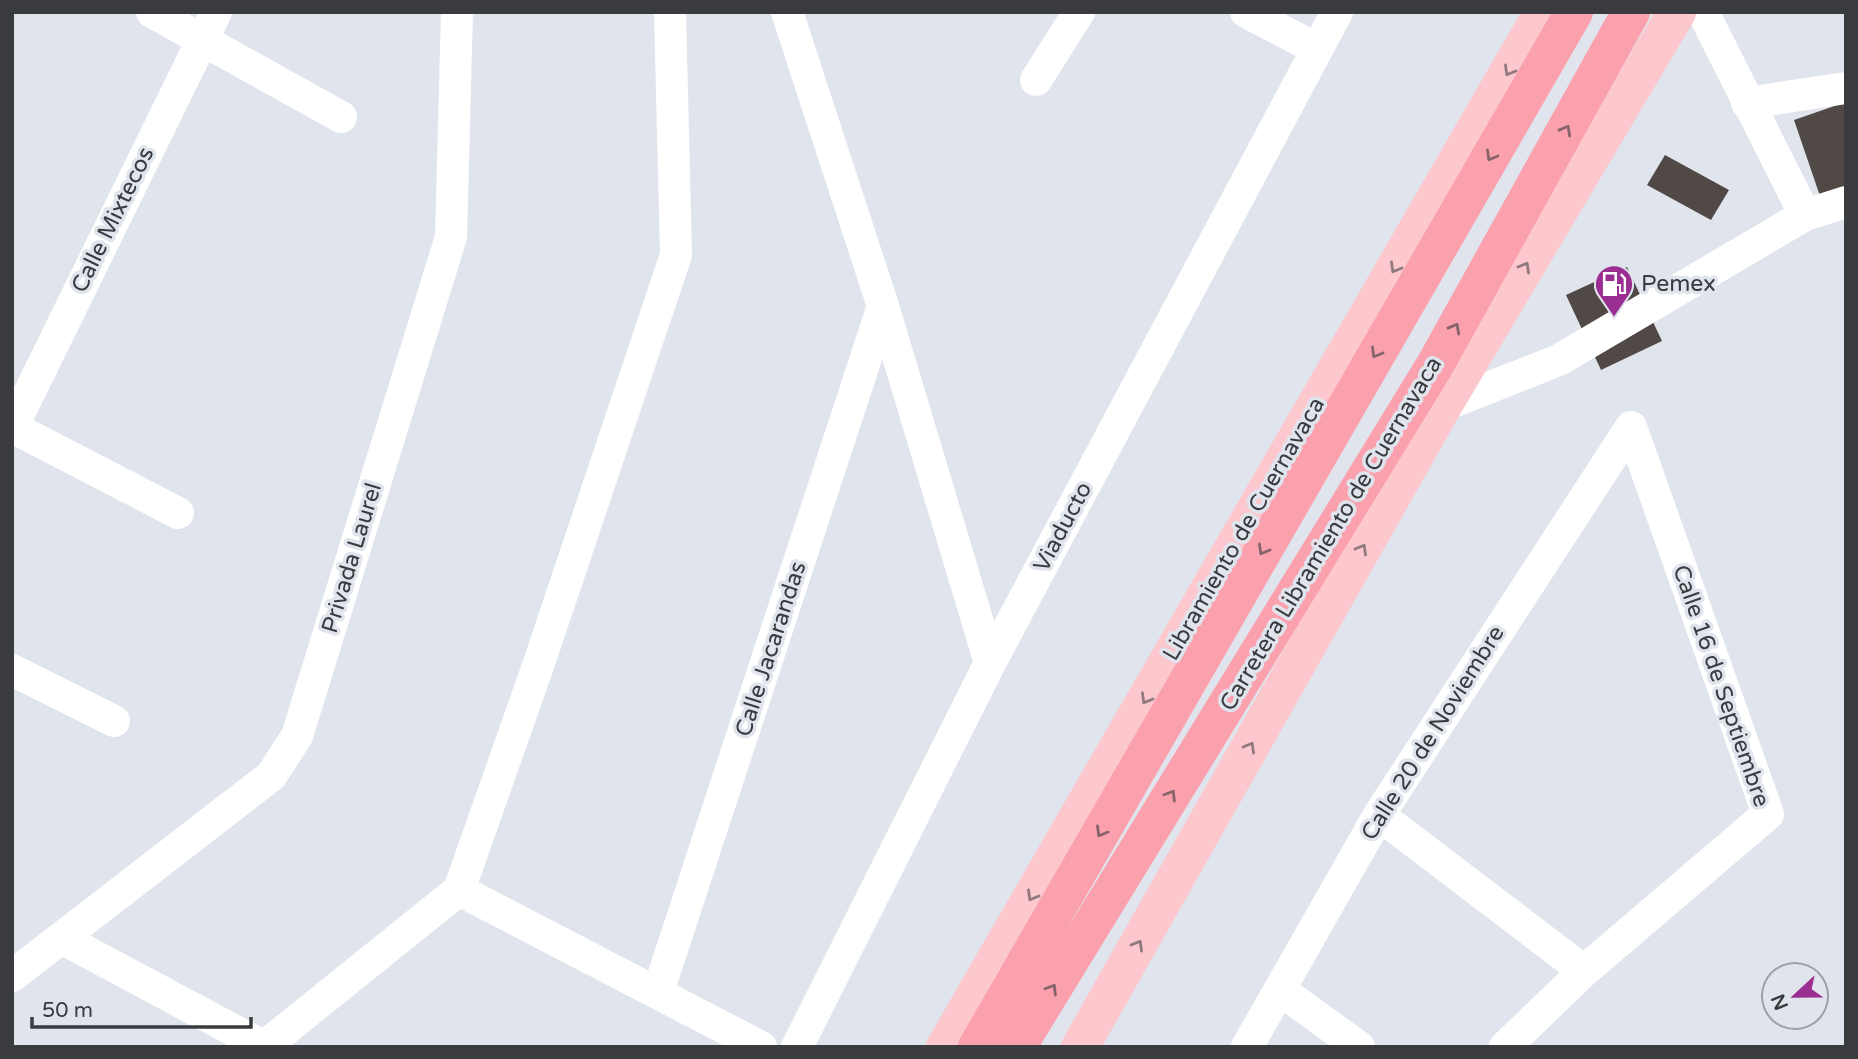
<svg xmlns="http://www.w3.org/2000/svg" width="1858" height="1059" viewBox="0 0 1858 1059" font-family="'Varela Round',sans-serif">
  <rect width="100%" height="100%" fill="#e0e4ec"/>
  <path fill="#514945" d="M1846 102V191L1821 199 1794 120Z
    M1665 155 1729 190 1711 220 1647 185Z
    M1627 267 1662 341 1601 370 1566 295Z"/>
  <g fill="none" stroke-linecap="round" stroke-linejoin="round">
    <path stroke="#fff" stroke-width="32" d="M152 12 341 117
      M787 12 883 306 990 663
      M1246 12 1317 49
      M1703 12 1805 215
      M1036 80 1079 12
      M1747 103 1846 88
      M1443 406 1559 360 1805 215 1846 202
      M12 427 178 513
      M12 428 216 12
      M12 670 114 721
      M1379 815 1584 971
      M459 890 761 1047
      M61 938 265 1047
      M12 976 271 776 297 736 451 237 457 12
      M1280 990 1359 1047
      M658 992 883 306
      M265 1046 459 890 539 663 676 255 670 12
      M797 1047 990 663 1337 12
      M1247 1047 1379 815 1631 427
      M1505 1047 1584 971 1768 814 1631 427"/>
    <path stroke="#fdc7ce" stroke-width="38" d="M945 1047 1543 12
      M1080 1047 1443 406 1677 12"/>
    <path stroke="#fba1ae" stroke-width="38" d="M977 1047 1574 12
      M1017 1047 1435 365 1631 12"/>
  </g>
  <defs><path id="oneway-chevron" d="M-2-3.5L2.5 0L-2 3.5" fill="none" stroke-width="1.6" stroke-linecap="round" stroke-linejoin="round" transform="scale(1.75)"/></defs>
  <g stroke="#917a7f">
    <use href="#oneway-chevron" transform="translate(1509 71) rotate(120)"/>
    <use href="#oneway-chevron" transform="translate(1525 267) rotate(-60)"/>
    <use href="#oneway-chevron" transform="translate(1395 268) rotate(120)"/>
    <use href="#oneway-chevron" transform="translate(1362 549) rotate(-60)"/>
    <use href="#oneway-chevron" transform="translate(1146 699) rotate(120)"/>
    <use href="#oneway-chevron" transform="translate(1250 747) rotate(-60)"/>
    <use href="#oneway-chevron" transform="translate(1032 896) rotate(120)"/>
    <use href="#oneway-chevron" transform="translate(1138 945) rotate(-60)"/>
  </g>
  <g stroke="#87646b">
    <use href="#oneway-chevron" transform="translate(1566 130) rotate(-61)"/>
    <use href="#oneway-chevron" transform="translate(1491 156) rotate(120)"/>
    <use href="#oneway-chevron" transform="translate(1455 328) rotate(-61)"/>
    <use href="#oneway-chevron" transform="translate(1376 353) rotate(120)"/>
    <use href="#oneway-chevron" transform="translate(1263 550) rotate(120)"/>
    <use href="#oneway-chevron" transform="translate(1171 795) rotate(-58)"/>
    <use href="#oneway-chevron" transform="translate(1101 832) rotate(120)"/>
    <use href="#oneway-chevron" transform="translate(1052 989) rotate(-58)"/>
  </g>
  <defs>
    <g id="fuel-pin" transform="scale(2.0125)"><path d="M0 17L-7.5 6A9.5 9.5 0 1 1 7.5 6Z" fill="#9b2f91" stroke="#e0e4ec"/><path d="M-5.5-6h7V0h2V4h1.3V-2.5L3-4.5l.8-.8L6-3V5H2.5V1h-1V6h-7ZM-4.2-4.7v3.2H.2V-4.7Z" fill="#fff"/></g>
  </defs>
  <g fill-rule="evenodd">
    <use href="#fuel-pin" x="1614" y="284"/>
  </g>
  <g text-anchor="middle" dominant-baseline="central" stroke-width="7" stroke-linejoin="round" paint-order="stroke">
    <g font-size="23" fill="#393b3e" stroke="#e0e4ec">
      <text transform="translate(113 220) rotate(-64)">Calle Mixtecos</text>
      <text transform="translate(1063 527) rotate(-62)">Viaducto</text>
      <text transform="translate(1244 529) rotate(-60)">Libramiento de Cuernavaca</text>
      <text transform="translate(1331 534) rotate(-59)">Carretera Libramiento de Cuernavaca</text>
      <text transform="translate(352 558) rotate(-73)">Privada Laurel</text>
      <text transform="translate(771 649) rotate(-72)">Calle Jacarandas</text>
      <text transform="translate(1721 686) rotate(71)">Calle 16 de Septiembre</text>
      <text transform="translate(1433 733) rotate(-58)">Calle 20 de Noviembre</text>
    </g>
    <g font-size="23" fill="#393b3e" stroke="#e0e4ec" text-anchor="start">
      <text x="1641" y="284">Pemex</text>
    </g>
  </g>
  <rect width="1858" height="1059" fill="none" stroke="#393b3e" stroke-width="28"/>
  <g transform="translate(1795 996) rotate(248)"><circle r="33" fill="#e0e4ec" stroke="#9da0a6" stroke-width="2"/>
  <path d="M0-5L12 26L0 18L-12 26Z" fill="#9b2f91"/>
  <text y="-10" font-size="19" font-weight="bold" text-anchor="middle" fill="#393b3e">N</text>
  </g>
  <path d="M32 1017v10h219v-10" fill="none" stroke="#393b3e" stroke-width="3.5"/>
  <text x="42" y="1017" font-size="21" fill="#393b3e" stroke="#e0e4ec" stroke-width="5" paint-order="stroke">50 m</text>
</svg>
